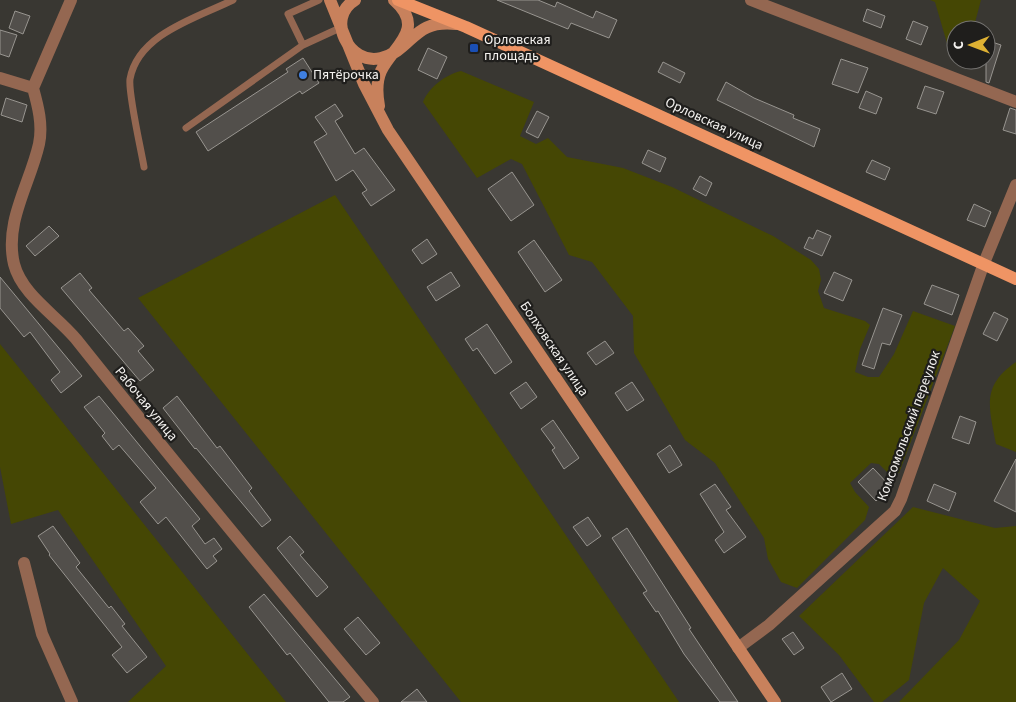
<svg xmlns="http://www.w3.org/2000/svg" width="1016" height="702" viewBox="0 0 1016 702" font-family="'Source Sans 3',sans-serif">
  <rect width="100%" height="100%" fill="#393732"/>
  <path fill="#454704" d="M930 0H981L973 30H956V45L949 50 935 2Z
    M461 71 534 102 520 136 536 144 548 138 567 157 623 168 672 187 773 236 811 260 819 269 821 280 818 291 824 308 865 321 870 325 860 349 855 372 868 377H879L894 354 913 311 955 326 899 473 890 475 879 464 871 463 850 483 855 492 869 507 865 520 797 588 781 582 768 559 764 538 715 463 685 440 634 353 633 316 592 262 569 255 522 164 511 159 477 178 423 102C429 87 445 75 461 71Z
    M335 195 679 702H461L138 298Z
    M0 344 286 702H128L166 666 58 510 11 524 0 467Z
    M1016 362V452L996 444C989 407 981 386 1016 362Z
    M913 507 995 528 1016 526V702H899L959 640 980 601 943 568 924 603 909 680 882 702H874L839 655 799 616Z"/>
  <path fill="#524f4b" stroke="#989590" d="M497 0H538L555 7 557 2 593 18 596 11 617 20 609 38 571 23 568 29Z
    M867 9 885 16 881 28 863 21Z
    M15 11 30 16 23 34 9 28Z
    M913 21 928 27 921 45 906 39Z
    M0 30 17 35 9 57 0 54Z
    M986 40 1001 45 989 83 986 82Z
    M428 48 447 57 437 79 418 70Z
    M303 58 319 83 302 94 300 91 208 151 196 132 288 72 286 69Z
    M841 59 868 68 858 93 832 84Z
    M663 62 685 73 680 83 658 72Z
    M726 82 754 98 794 115 793 118 820 129 814 147 717 100Z
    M925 86 944 92 936 114 917 108Z
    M866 91 882 98 876 114 859 108Z
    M6 98 27 105 22 122 1 115Z
    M335 104 343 116 335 121 355 154 364 148 395 190 371 206 362 193 367 190 353 170 336 181 314 142 327 134 315 117Z
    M1010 108 1016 110V134L1003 130Z
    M537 111 549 117 538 138 526 132Z
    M648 150 666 158 660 172 642 163Z
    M872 160 890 168 885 180 866 172Z
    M512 172 534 205 511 221 488 189Z
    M700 176 712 183 706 196 693 189Z
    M974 204 991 212 985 227 967 220Z
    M49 226 59 236 35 256 26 246Z
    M817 230 831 236 822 256 804 248 809 237 813 239Z
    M427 239 437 254 422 264 412 250Z
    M534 240 562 280 545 292 518 252Z
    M451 272 460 286 436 301 427 287Z
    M834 272 852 280 843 301 824 293Z
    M80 273 92 288 89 290 124 331 128 328 144 346 138 351 154 370 140 381 61 288Z
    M0 277 82 376 61 393 51 380 60 372 30 332 24 337 0 308Z
    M932 285 959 295 952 315 924 304Z
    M883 308 902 315 890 345 882 343 874 369 862 365Z
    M994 312 1008 319 997 341 983 334Z
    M487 324 512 362 495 374 477 348 473 351 465 339Z
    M605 341 614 353 596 365 587 353Z
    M526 382 537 397 521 409 510 393Z
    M632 382 644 400 627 411 615 393Z
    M99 396 200 519 192 526 205 544 214 538 222 549 213 556 217 561 207 569 166 517 158 524 140 502 156 488 119 445 113 450 102 436 105 433 84 407Z
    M177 396 217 448 220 446 252 488 249 491 271 520 262 527 196 448 195 449 163 408Z
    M960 416 976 422 969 444 952 438Z
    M553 420 579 458 564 469 552 450 555 448 541 429Z
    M670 445 682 465 669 473 657 454Z
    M1016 459V512L994 501Z
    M873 468 891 487 876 501 858 482Z
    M715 484 731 507 726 510 746 537 724 553 715 540 724 532 700 494Z
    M934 484 956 493 949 511 927 501Z
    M588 517 601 536 587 546 573 527Z
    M53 526 80 563 76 567 109 608 111 606 125 624 122 626 147 657 127 673 112 655 122 647 49 555 50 554 38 536Z
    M627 528 691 628 689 629 738 702H720L684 654 658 611 656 612 643 593 647 591 612 538Z
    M290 536 304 552 300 555 328 587 317 597 277 548Z
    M264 594 350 697 343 702H329L290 653 287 655 249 607Z
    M358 617 380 643 366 655 344 629Z
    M793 632 804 648 794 655 782 639Z
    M842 673 852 689 831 702 821 687Z
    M417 689 427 702H401Z"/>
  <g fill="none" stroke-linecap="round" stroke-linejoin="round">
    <path stroke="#946751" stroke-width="7" d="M303 45 288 14 319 0
      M186 128 303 45 340 28
      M144 167C141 149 128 93 130 79 138 34 196 18 233 0"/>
    <path stroke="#946751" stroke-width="12" d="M751 0 1016 102
      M0 78 33 88
      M33 88C38 106 43 125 39 144 30 184 4 222 14 264 22 295 56 315 76 339 173 461 273 582 373 702
      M33 88 71 0
      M24 563 42 634 72 702
      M738 648 769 625 895 511 901 499 984 263 1016 185"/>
    <path stroke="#c8815c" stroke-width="12" d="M330 0 364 84 388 130 775 702
      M355 0C325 18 349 66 381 58 413 50 412 19 456 24
      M379 106C377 95 376 82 381 71 393 46 427 29 394 0"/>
    <path stroke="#ef9464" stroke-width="12" d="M398 0 466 27 1016 279"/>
  </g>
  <rect fill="#1a4fb4" stroke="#1f1e1c" stroke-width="2" x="469" y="43" width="10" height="10" rx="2.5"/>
  <circle fill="#3f7fe0" stroke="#1f1e1c" stroke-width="2" cx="303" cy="75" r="5"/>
  <g text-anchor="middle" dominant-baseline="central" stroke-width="4.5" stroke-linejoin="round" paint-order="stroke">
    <g font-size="14" fill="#f5f3f0" stroke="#1f1e1c" text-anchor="start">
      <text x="484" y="40">Орловская<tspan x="484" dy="16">площадь</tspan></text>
      <text x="313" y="75">Пятёрочка</text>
    </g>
    <g font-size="14" fill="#f5f3f0" stroke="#1f1e1c">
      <text transform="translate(714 124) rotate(25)">Орловская улица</text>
      <text transform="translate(554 349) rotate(56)">Болховская улица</text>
      <text transform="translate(146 404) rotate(51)">Рабочая улица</text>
      <text transform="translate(909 426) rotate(-70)">Комсомольский переулок</text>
    </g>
  </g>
  <g transform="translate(971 45) rotate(269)"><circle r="24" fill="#1f1e1c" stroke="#757371"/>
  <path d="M0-4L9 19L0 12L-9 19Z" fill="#deb133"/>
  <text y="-8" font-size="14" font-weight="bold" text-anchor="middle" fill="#f5f3f0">С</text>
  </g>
</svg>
